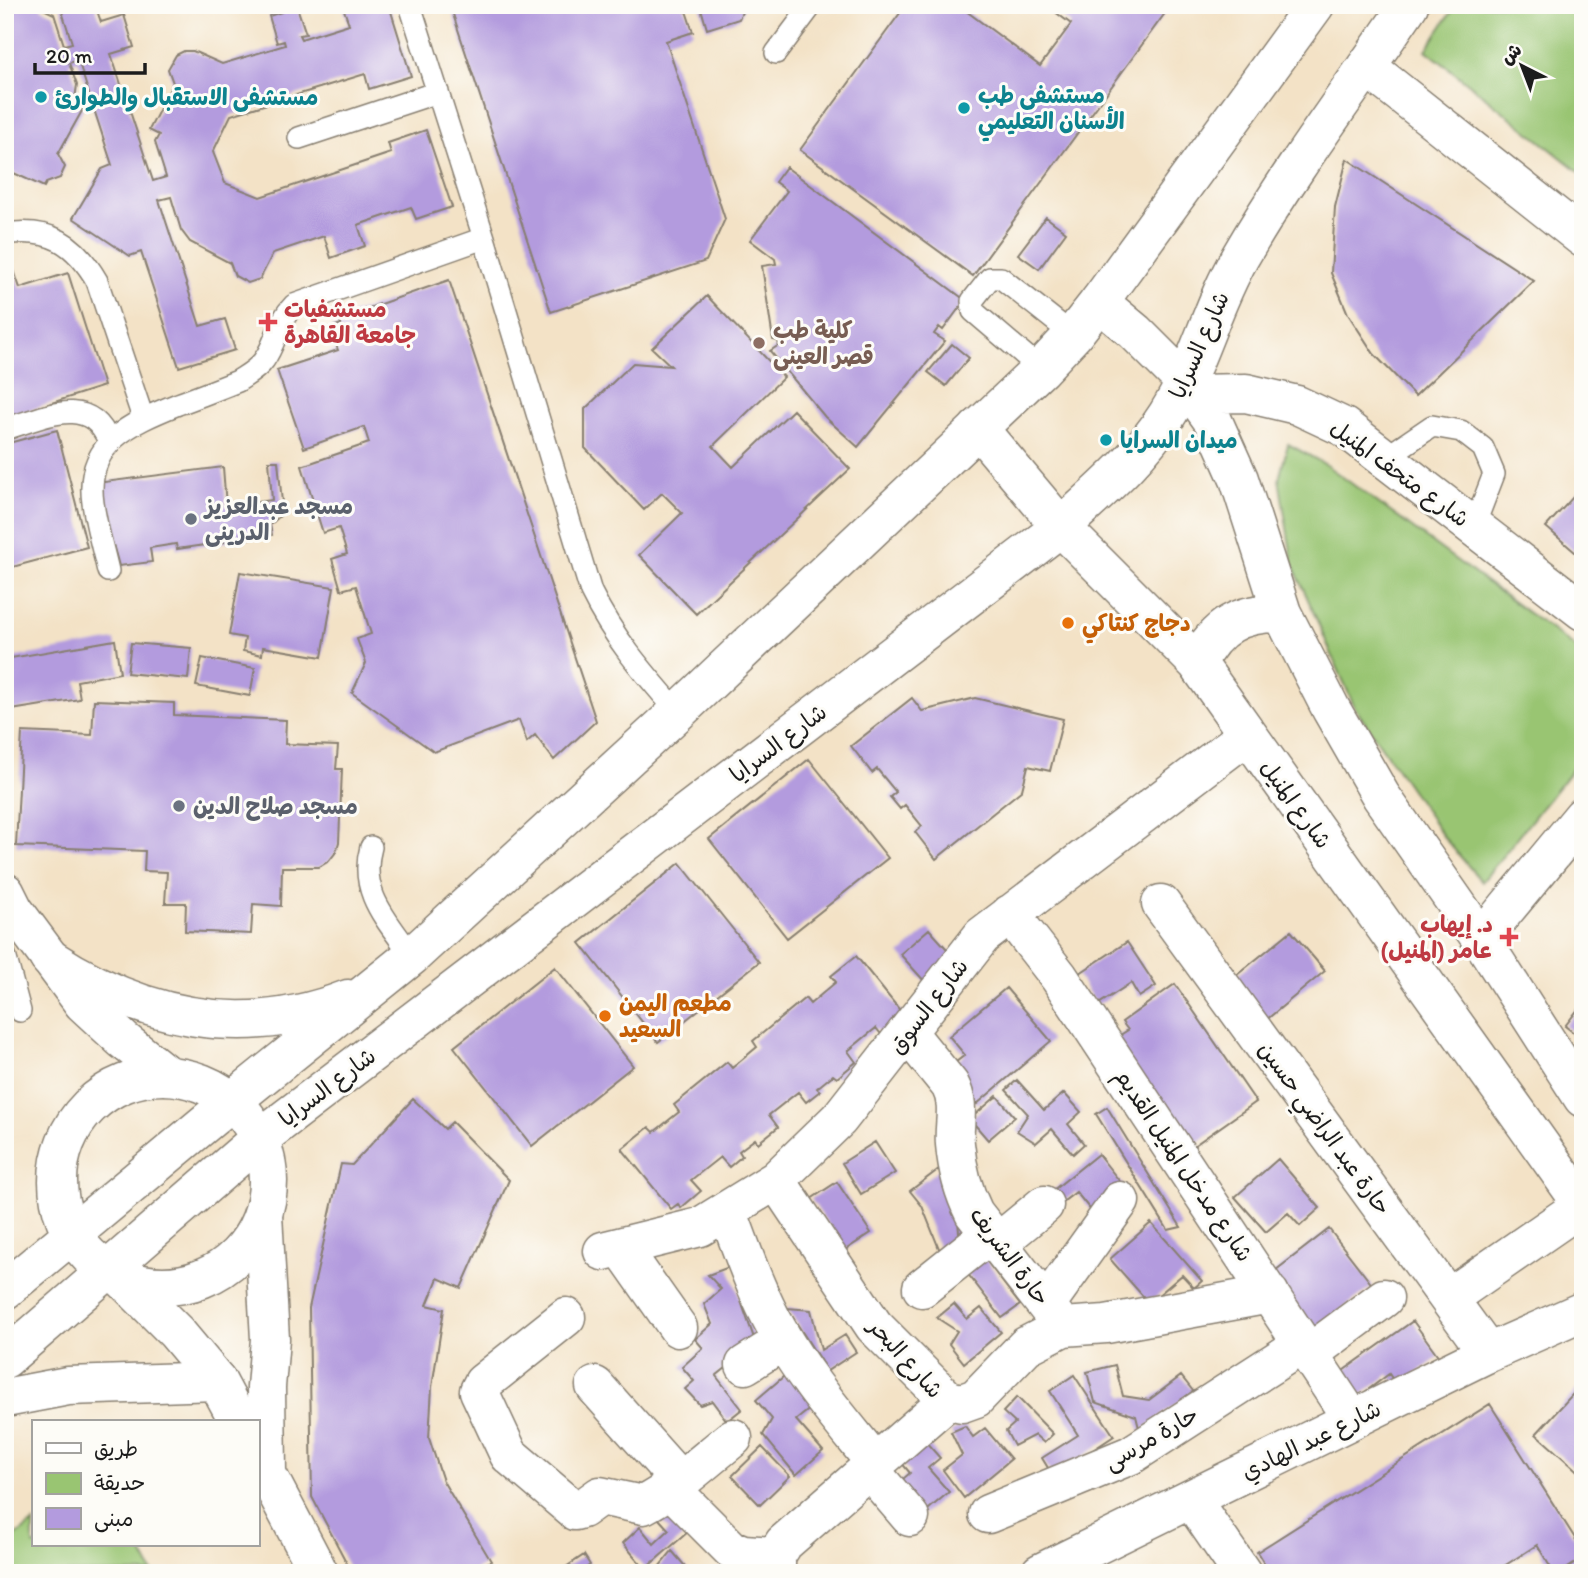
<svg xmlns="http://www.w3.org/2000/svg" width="1588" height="1578" viewBox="0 0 1588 1578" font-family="Itim,'Playpen Sans Arabic',sans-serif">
  <rect width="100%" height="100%" fill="#fdfcf7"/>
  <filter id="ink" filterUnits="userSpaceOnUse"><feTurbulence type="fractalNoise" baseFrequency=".0143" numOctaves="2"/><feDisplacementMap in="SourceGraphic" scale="14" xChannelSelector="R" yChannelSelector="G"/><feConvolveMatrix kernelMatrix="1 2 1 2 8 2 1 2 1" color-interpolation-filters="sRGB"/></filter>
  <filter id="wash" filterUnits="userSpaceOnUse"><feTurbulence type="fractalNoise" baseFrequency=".00686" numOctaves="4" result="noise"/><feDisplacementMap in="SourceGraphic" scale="28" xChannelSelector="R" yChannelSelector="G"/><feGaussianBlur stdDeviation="1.57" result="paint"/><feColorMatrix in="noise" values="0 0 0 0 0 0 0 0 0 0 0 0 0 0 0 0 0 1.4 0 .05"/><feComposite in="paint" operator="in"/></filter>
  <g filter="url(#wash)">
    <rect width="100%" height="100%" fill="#f3e2c6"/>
    <path fill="#99c572" stroke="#5a7047" stroke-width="2" d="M1456 5H1583V175L1426 50Z
      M1288 444 1323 463 1344 478 1583 653V756L1482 882 1445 839 1355 708 1293 565 1279 479Z
      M33 1523V1545H138L153 1573H5V1544Z"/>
    <g id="blocks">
      <path fill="#b39bde" d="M5 5H42L41 8 54 14 64 45 72 43 60 5H95L101 22 124 15 134 47 111 54 153 181 166 177 155 142 159 135 149 130 173 83 168 69 176 55 184 51H193L222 64 285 45 284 41 277 43 269 16 297 7 306 34 299 35 301 39 349 24 344 10 361 5H389L411 76 369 89 365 74 231 115 213 152 225 183 260 197 391 153 388 143 426 130 452 207 416 219 411 207 358 225 365 246 331 258 324 236 273 253 260 279 248 283 235 276 230 263 190 242 181 230 171 197 159 200 200 326 225 319 235 350 179 367 141 252 130 256 73 218 102 169 112 165 78 60 69 63 77 85 75 99 83 109 58 154 65 167 60 178 46 183 44 187 5 169V93L9 84 5 70Z
        M450 5H684L693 32 666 41 725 219 706 261 551 312Z
        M700 5H745L739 19 707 29Z
        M906 5H958L1040 66 1071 24 1046 5H1171L973 276 800 150Z
        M1347 159 1534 281 1415 396 1374 354 1348 314 1331 273 1335 207Z
        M786 167 965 300 943 330 939 327 934 334 945 341 858 447 825 417 770 351 779 345 778 341 773 340 762 266 776 264 775 259 750 240 787 191 775 182Z
        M1046 217 1066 232 1039 269 1018 254Z
        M5 244 20 288 68 273 104 386 5 418Z
        M449 280 596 721 554 760 535 735 527 742 519 720 434 752 352 693 366 663 357 639 371 634 356 586 341 590 332 559 347 554 339 528 323 533 302 466 369 443 364 427 304 448 277 370 338 350 330 328 341 324 340 318Z
        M707 296 784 377 713 446 733 467 793 410 850 469 696 614 639 555 682 513 662 493 644 510 585 448V409L633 363 671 366 652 348Z
        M952 344 969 358 946 386 928 372Z
        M57 430 87 547 5 569V444Z
        M269 461H278L283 513 270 525 272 535 177 549 176 544 150 548 152 562 119 566 96 483 223 467 226 506 272 500Z
        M1583 486V559L1546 527Z
        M240 572 334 587 322 657 263 647 262 655 243 651 245 638 229 635Z
        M115 640 120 673 77 681 80 699 5 711V659Z
        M131 643 191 648 188 679 127 673Z
        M202 658 255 668 250 696 196 686Z
        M912 698 922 711 975 698 1063 719 1050 771 1028 766 1022 790 936 859 915 832 922 826 905 805 900 809 890 797 896 792 877 769 872 773 851 746Z
        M94 700 174 703V715L286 720 285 744 338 746 336 769H342L339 842 336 852 329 861 319 867H282L281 906 253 904 251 934 185 931 186 903H165L167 872 144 871 145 851 16 846 22 732 92 735Z
        M809 759 888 858 787 938 709 839Z
        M680 863 759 962 658 1042 580 943Z
        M929 929 955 958 926 983 900 954Z
        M1291 931 1325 971 1266 1020 1232 979Z
        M1127 942 1156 986 1139 997 1131 983 1097 1005 1077 975Z
        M856 956 903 1014 884 1038 876 1028 848 1051 856 1062 837 1078 833 1075 817 1088 820 1091 806 1102 798 1092 769 1115 778 1127 758 1143 755 1139 739 1151 742 1156 729 1167 720 1157 691 1180 701 1191 681 1208 678 1204 671 1209 622 1149 649 1127 654 1132 679 1112 674 1105 727 1062 732 1068 757 1047 753 1041 805 998 810 1004 836 982 831 976Z
        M555 967 633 1066 532 1146 454 1047Z
        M1175 984 1256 1102 1189 1149 1114 1039 1128 1030 1122 1022Z
        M1006 988 1051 1041 977 1104 947 1069 965 1055 949 1036Z
        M1583 1003V1040L1565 1026Z
        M1017 1080 1044 1110 1064 1093 1081 1112 1068 1124 1084 1144 1073 1154 1052 1129 1036 1143 1017 1131 1028 1114 1006 1090Z
        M997 1096 1015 1117 988 1140 970 1119Z
        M413 1099 445 1129 452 1122 509 1180 461 1288 438 1278 427 1305 444 1309 432 1387 429 1438 443 1481 491 1561 469 1573H352L312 1497 309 1308 341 1164 352 1165Z
        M1107 1107 1181 1227 1168 1230 1096 1114Z
        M875 1142 895 1173 861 1194 842 1163Z
        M1098 1154 1125 1188 1093 1213 1076 1192 1060 1204 1051 1192Z
        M1278 1159 1320 1208 1300 1226 1288 1213 1266 1232 1235 1197Z
        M939 1169 955 1190 960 1243 940 1251 922 1206 910 1191Z
        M837 1182 871 1233 845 1250 811 1199Z
        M1151 1223 1202 1281 1194 1288 1182 1275 1149 1303 1110 1259Z
        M1329 1229 1373 1286 1314 1330 1271 1274Z
        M982 1255 1020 1305 1002 1318 964 1269Z
        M729 1267 756 1344 716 1376 742 1409 727 1421 712 1401 700 1405 685 1389 694 1381 682 1367 703 1348 695 1339 712 1324 704 1304 721 1289 708 1275Z
        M954 1304 967 1319 981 1308 1001 1332 964 1363 949 1344 957 1331 937 1318Z
        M787 1308 811 1310 821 1350 845 1335 856 1352 827 1371Z
        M1413 1321 1439 1357 1398 1387 1389 1374 1357 1398 1340 1373Z
        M1115 1365 1123 1396 1149 1400 1181 1376 1193 1391 1140 1432 1136 1416 1095 1402 1087 1372Z
        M790 1371 817 1403 796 1420 823 1451 796 1475 763 1435 772 1419 756 1400Z
        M1074 1375 1114 1436 1053 1476 1042 1458 1078 1435 1050 1391Z
        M1583 1383V1476L1536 1434Z
        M1017 1397 1053 1434 1044 1443 1035 1435 1014 1446 1006 1431 1015 1423 1003 1412Z
        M1490 1404 1583 1551V1558L1560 1573H1554L1537 1545 1493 1573H1270L1257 1552Z
        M965 1426 973 1437 985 1428 1011 1459 964 1498 943 1470 962 1455 951 1432Z
        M925 1441 940 1458 928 1468 949 1492 923 1514 897 1484 910 1473 900 1461Z
        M762 1447 790 1476 760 1505 732 1476Z
        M669 1510 688 1532 645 1569 623 1543 640 1527 654 1544 669 1530 659 1519Z
        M672 1551 691 1573H654Z
        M584 1555 590 1565 579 1573H557Z"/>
    </g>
  </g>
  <g filter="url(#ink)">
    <use href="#blocks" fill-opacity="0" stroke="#887f71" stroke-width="2"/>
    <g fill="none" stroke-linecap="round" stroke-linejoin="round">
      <g stroke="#887f71" stroke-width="24">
        <path id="lane" d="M410 5 484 238 591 592C614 639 644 673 678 712
          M776 53 812 5
          M299 138 438 92
          M5 234C50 227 75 243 97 281L143 418
          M1041 369 973 311 972 301 990 278H1001L1073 335
          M5 429C42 418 90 392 109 442
          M1385 458 1432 426 1461 431 1483 448 1494 474 1474 526
          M108 571C103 549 96 526 93 503 84 443 131 423 178 404 198 397 218 389 238 381 247 375 258 369 264 360 277 342 277 322 294 305L484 238
          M371 847C358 893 388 921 412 956
          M5 955 20 1011"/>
      </g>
      <g stroke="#887f71" stroke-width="41">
        <path id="street" d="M1367 67 1583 238
          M1161 904 1488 1353
          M1010 914 1059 977 1352 1419
          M1481 939 1583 816
          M907 1032 950 1085C961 1106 953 1123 955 1144 957 1167 964 1193 974 1213L1063 1327
          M776 1180 874 1326 948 1400
          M727 1210C742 1250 756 1292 777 1329 804 1378 841 1420 876 1464
          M999 1242 1044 1205
          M621 1247 678 1328
          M603 1251 700 1227 776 1180 839 1119 982 936 1247 735
          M922 1288 991 1233
          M1450 1297 1583 1205
          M1047 1303 1120 1201
          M566 1317 483 1383 479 1391 509 1455 575 1511 582 1509 600 1496 643 1505C676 1488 704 1461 733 1438
          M1310 1353 1384 1298
          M745 1365 783 1341
          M595 1386 679 1480
          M948 1400 962 1403 976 1398 1026 1346 1063 1327 1106 1324 1270 1294
          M869 1469 910 1517
          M671 1489 731 1549 743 1554 776 1556
          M1191 1499 1242 1573
          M988 1514 1131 1455 1303 1344
          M776 1573V1556L784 1543 948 1400
          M1040 1573 1488 1353 1583 1311"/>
      </g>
      <g stroke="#887f71" stroke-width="41">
        <path id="secondary" d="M1099 302 1135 332 1185 382 1213 421 1239 479 1282 613 1331 709 1381 796 1481 939 1583 1098
          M1194 394 1246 393 1297 405 1344 427 1583 611
          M978 428 1061 527 1197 663 1583 1205
          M1197 663C1216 626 1240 612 1282 613
          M5 892 14 910 83 1003 123 1040 167 1075
          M263 1215 270 1339 266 1387 267 1474
          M124 1280 176 1332 217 1381 239 1422
          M257 1455 319 1573"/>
      </g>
      <g stroke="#887f71" stroke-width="41">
        <path id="primary" d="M49 958C141 1018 243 1040 348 999
          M58 1181a105 105 0 1 1 210 0a105 105 0 1 1-210 0Z
          M5 1290 232 1101 412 956 678 712 1041 369 1073 335 1099 302 1315 5
          M5 1359 259 1139 1061 527C1099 492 1139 459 1167 415 1198 366 1211 307 1240 257 1291 169 1352 89 1409 5
          M5 1398 68 1386 217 1381"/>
      </g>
      <use href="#lane" stroke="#fff" stroke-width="21"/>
      <use href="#street" stroke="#fff" stroke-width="38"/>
      <use href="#secondary" stroke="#fff" stroke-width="38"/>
      <use href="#primary" stroke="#fff" stroke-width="38"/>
    </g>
  </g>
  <g fill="#0f9aa8" stroke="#fdfcf7" stroke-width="2.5">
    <circle cx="41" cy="97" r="7"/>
    <circle cx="964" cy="108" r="7"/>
    <circle cx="1106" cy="440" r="7"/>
  </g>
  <g fill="#e0444e" stroke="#fdfcf7" stroke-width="2.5">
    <path d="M264.5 311.5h7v7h7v7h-7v7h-7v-7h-7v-7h7z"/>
    <path d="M1505.5 926.5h7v7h7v7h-7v7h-7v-7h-7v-7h7z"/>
  </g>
  <circle fill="#8d6e63" stroke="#fdfcf7" stroke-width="2.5" cx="759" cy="343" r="7"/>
  <g fill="#6b7280" stroke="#fdfcf7" stroke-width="2.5">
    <circle cx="191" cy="519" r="7"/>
    <circle cx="179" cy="806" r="7"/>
  </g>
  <g fill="#e8710a" stroke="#fdfcf7" stroke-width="2.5">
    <circle cx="1068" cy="623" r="7"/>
    <circle cx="605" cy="1016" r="7"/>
  </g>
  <g text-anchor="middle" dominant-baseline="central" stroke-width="6" stroke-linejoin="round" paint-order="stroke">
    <g font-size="23" font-weight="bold" fill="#0d838f" stroke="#fdfcf7" text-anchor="start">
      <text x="978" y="95">مستشفى طب<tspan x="978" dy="26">الأسنان التعليمي</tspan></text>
      <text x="55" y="97">مستشفى الاستقبال والطوارئ</text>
      <text x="1120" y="440">ميدان السرايا</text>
    </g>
    <g font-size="23" font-weight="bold" fill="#be3a42" stroke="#fdfcf7" text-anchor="start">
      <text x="284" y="309">مستشفيات<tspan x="284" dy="26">جامعة القاهرة</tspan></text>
      <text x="1493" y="924" text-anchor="end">د. إيهاب<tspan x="1493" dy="26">عامر (المنيل)</tspan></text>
    </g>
    <g font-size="23" font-weight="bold" fill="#785e54" stroke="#fdfcf7" text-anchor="start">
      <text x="773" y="330">كلية طب<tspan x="773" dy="26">قصر العينى</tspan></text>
    </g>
    <g font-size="23" fill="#1c1c1c" stroke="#fdfcf7">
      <text transform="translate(1199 345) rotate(-66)">شارع السرايا</text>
      <text transform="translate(1400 473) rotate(36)">شارع متحف المنيل</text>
      <text transform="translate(778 743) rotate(-37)">شارع السرايا</text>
      <text transform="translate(1296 804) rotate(54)">شارع المنيل</text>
      <text transform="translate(928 1006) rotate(-52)">شارع السوق</text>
      <text transform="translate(327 1087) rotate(-37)">شارع السرايا</text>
      <text transform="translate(1325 1128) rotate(54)">حارة عبد الراضي حسين</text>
      <text transform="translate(1184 1165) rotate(56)">شارع مدخل المنيل القديم</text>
      <text transform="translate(1010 1256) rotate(53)">حارة الشريف</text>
      <text transform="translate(906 1358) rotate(48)">شارع البحر</text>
      <text transform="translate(1151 1438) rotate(-30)">حارة مرسى</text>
      <text transform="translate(1311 1440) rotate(-26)">شارع عبد الهادي</text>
    </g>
    <g font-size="23" font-weight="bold" fill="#5b616d" stroke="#fdfcf7" text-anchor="start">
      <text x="205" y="506">مسجد عبدالعزيز<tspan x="205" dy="26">الدرينى</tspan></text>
      <text x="193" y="806">مسجد صلاح الدين</text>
    </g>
    <g font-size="23" font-weight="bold" fill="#c56008" stroke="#fdfcf7" text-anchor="start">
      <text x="1082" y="623">دجاج كنتاكي</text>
      <text x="619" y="1003">مطعم اليمن<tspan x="619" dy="26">السعيد</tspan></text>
    </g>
  </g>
  <rect width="1588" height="1578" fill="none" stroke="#fdfcf7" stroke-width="28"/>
  <rect x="32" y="1420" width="228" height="126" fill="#fdfcf7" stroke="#a3a29f" stroke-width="2"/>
  <rect x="46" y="1443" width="35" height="10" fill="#ffffff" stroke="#a3a29f" stroke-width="2"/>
  <text x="94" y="1456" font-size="21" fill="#1c1c1c">طريق</text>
  <rect x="46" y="1473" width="35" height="21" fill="#99c572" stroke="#a3a29f" stroke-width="2"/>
  <text x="94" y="1490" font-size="21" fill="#1c1c1c">حديقة</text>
  <rect x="46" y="1508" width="35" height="21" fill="#b39bde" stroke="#a3a29f" stroke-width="2"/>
  <text x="94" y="1526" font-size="21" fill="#1c1c1c">مبنى</text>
  <g transform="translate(1522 66) rotate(318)" stroke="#fdfcf7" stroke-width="5" paint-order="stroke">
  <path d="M0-5L12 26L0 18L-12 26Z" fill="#1c1c1c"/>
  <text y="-10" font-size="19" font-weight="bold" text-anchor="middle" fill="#1c1c1c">ش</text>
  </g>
  <path d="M35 63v10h110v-10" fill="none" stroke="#1c1c1c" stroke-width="3.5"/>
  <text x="46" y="63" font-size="21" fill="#1c1c1c" stroke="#fdfcf7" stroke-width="5" paint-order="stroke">20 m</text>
</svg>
